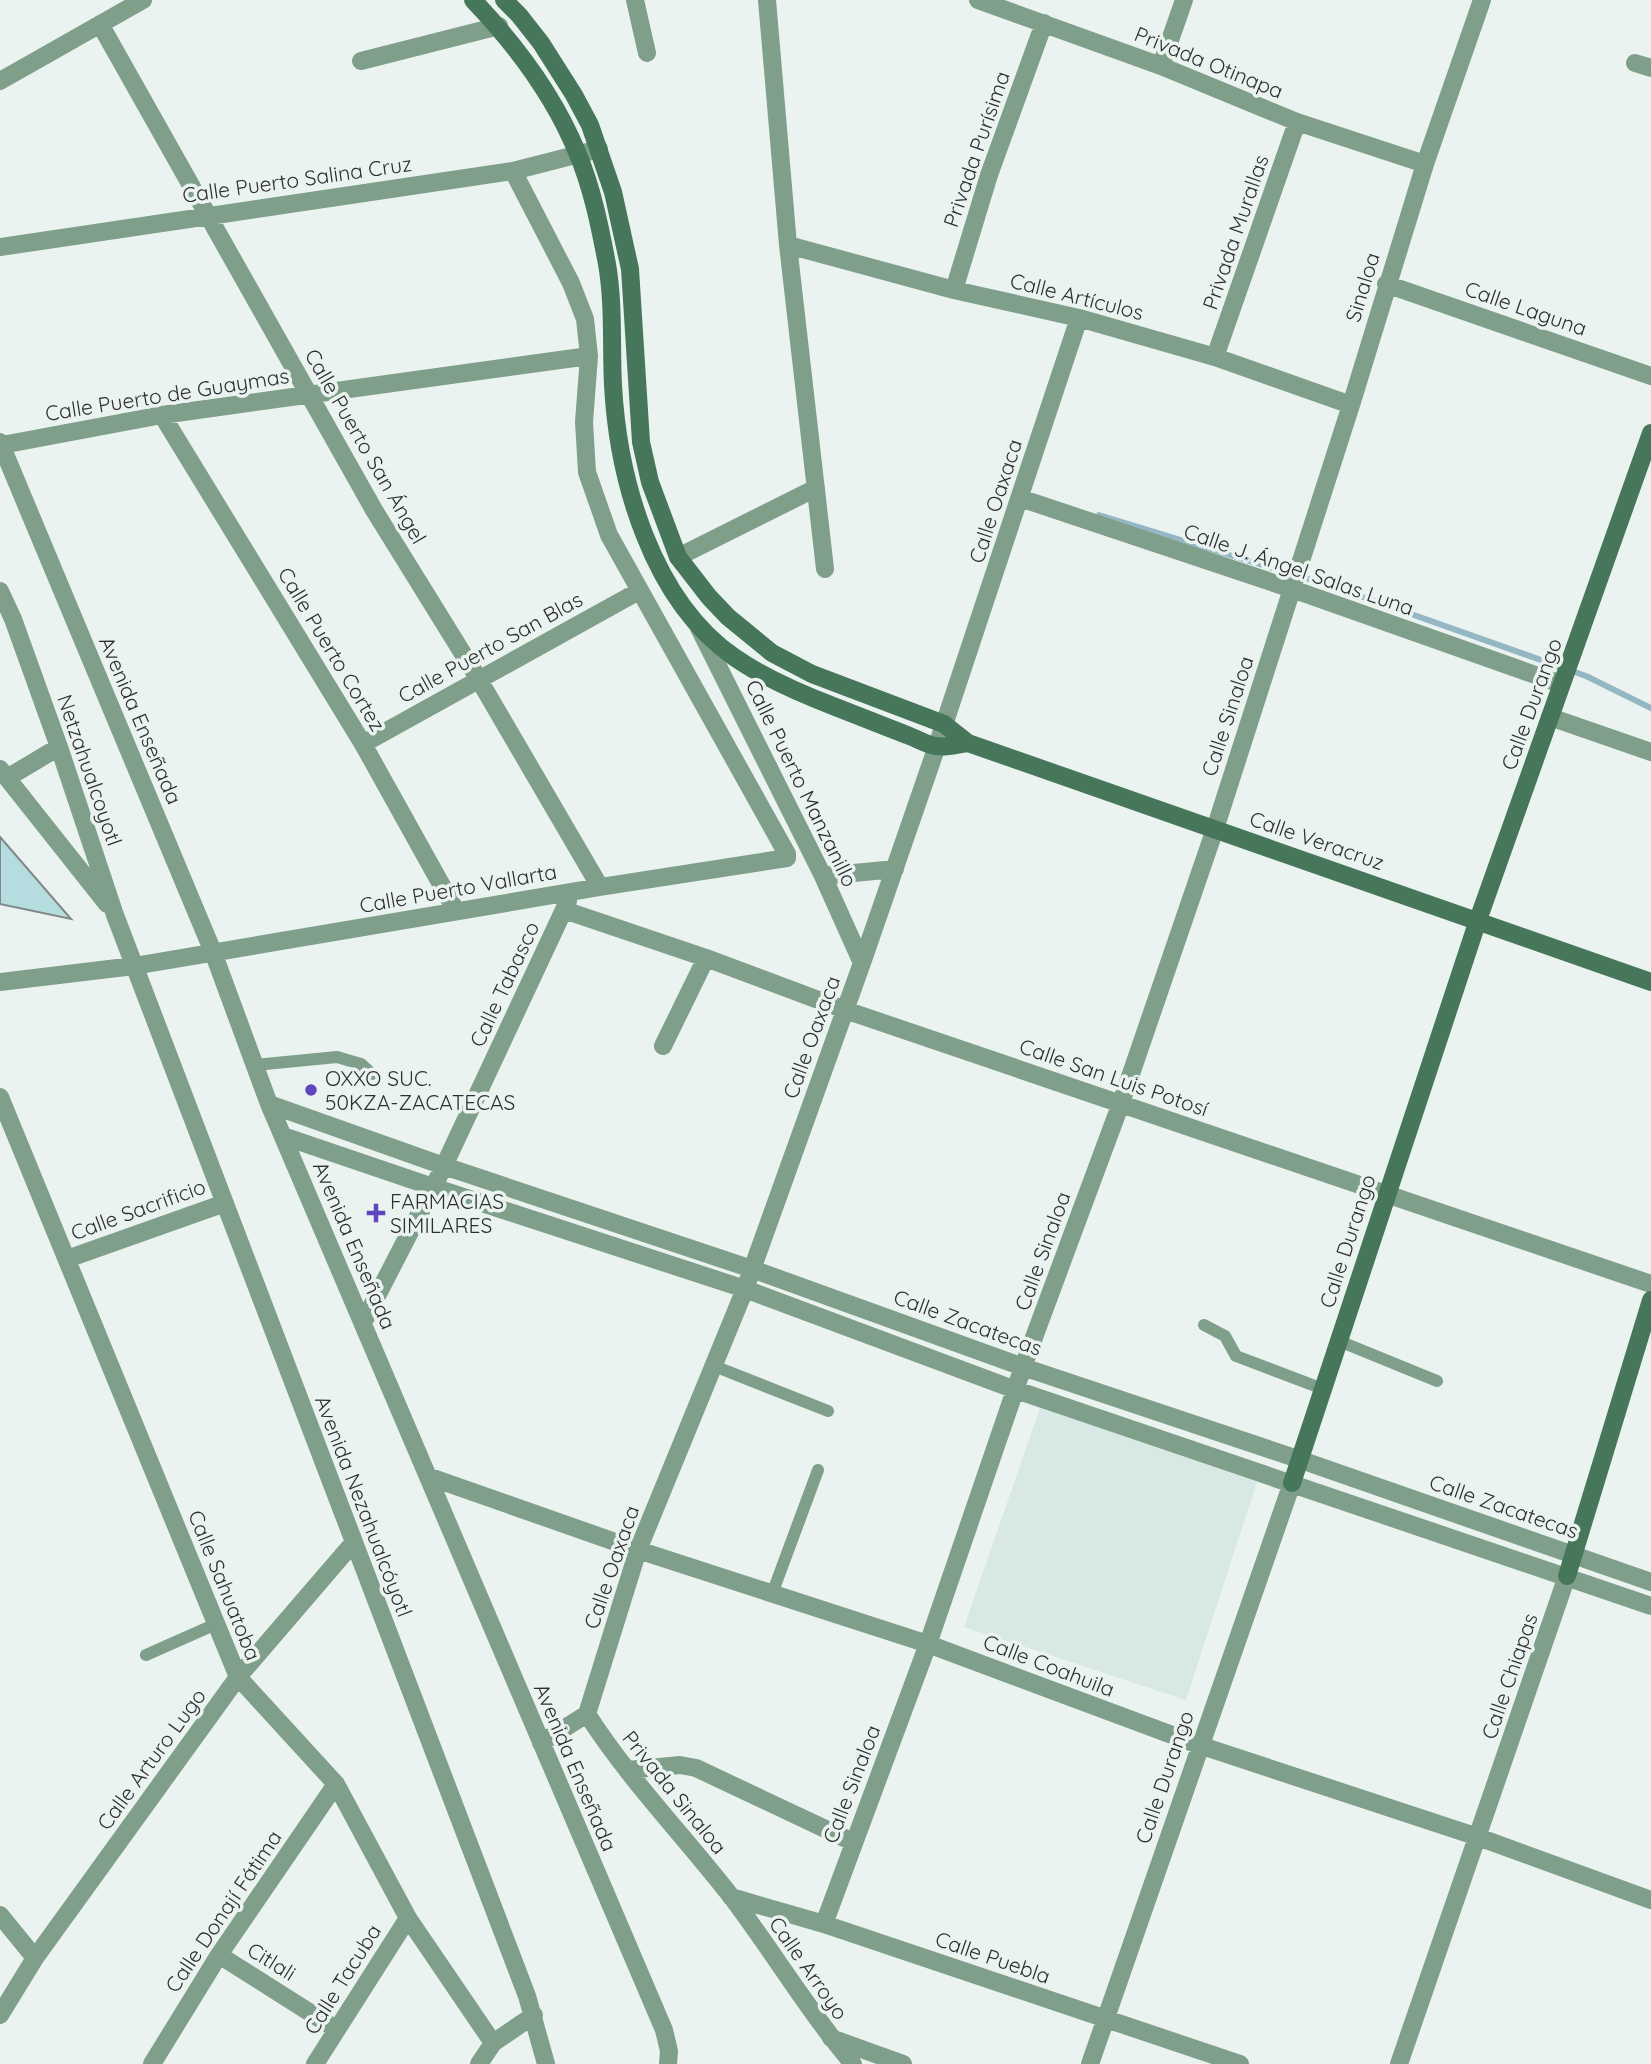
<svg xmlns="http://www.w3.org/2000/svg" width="1651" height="2064" viewBox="0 0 1651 2064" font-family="Quicksand,sans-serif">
  <rect width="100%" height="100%" fill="#ebf3f1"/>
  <path fill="#d8e8e4" d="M1040 1408 1257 1482 1186 1700 964 1627Z"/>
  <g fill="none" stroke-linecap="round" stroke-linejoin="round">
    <path stroke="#95b7c4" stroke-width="6" d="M1099 515 1335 587 1586 676 1651 708"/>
  </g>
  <path fill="#b5dddf" stroke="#818888" stroke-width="2" d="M0 837 71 919 0 904Z"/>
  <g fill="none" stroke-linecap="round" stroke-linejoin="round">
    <path stroke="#7f9f8a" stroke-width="12" d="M255 1065 337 1057 361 1064 372 1074
      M1204 1325 1225 1336 1236 1356 1323 1389
      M1339 1341 1437 1381
      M714 1366 828 1411
      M772 1594 818 1470
      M146 1655 216 1624"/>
    <path stroke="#7f9f8a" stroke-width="18" d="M635 0 647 53
      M767 0 788 245 825 569
      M978 0 1161 66 1297 122 1425 164
      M100 24 374 510 478 678 600 887
      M361 61 499 26
      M1635 63 1651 68
      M1161 66 1184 0
      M0 81 143 0
      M788 245 954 290 1079 318 1215 357 1351 405
      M0 247 513 171 599 149
      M1386 284 1651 376
      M954 290 989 175 1044 23
      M1215 357 1297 122
      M162 415 363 744 456 911
      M0 442 213 952 269 1104 664 2030 669 2051 668 2064
      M2 445 162 415 589 356
      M1020 498 1292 589 1561 684
      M678 557 816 488
      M0 591 13 619 59 747 115 915 527 1996 546 2064
      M699 628 823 876 862 963
      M1550 717 1651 752
      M363 744 639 591
      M0 769 107 904
      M7 778 59 747
      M823 876 895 869
      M564 910 706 958 845 1010 1651 1284
      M0 982 134 966 600 887 787 858V854L609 535 587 472 584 422 589 356 585 319 571 283 513 171
      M663 1046 706 958
      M0 1097 238 1677 336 1784 408 1918 493 2043
      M269 1104 444 1166 752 1269 1023 1367 1301 1460 1651 1582
      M283 1136 433 1187 745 1289 1016 1390 1651 1606
      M67 1259 225 1203
      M364 1321 444 1166 568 901
      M430 1477 638 1550 928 1644 1199 1745 1478 1837 1651 1900
      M587 1714C628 1778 683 1835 730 1895 772 1950 808 2011 853 2064
      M541 1743 587 1714 638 1550 745 1289 862 963 937 746 1079 318
      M628 1770 680 1765 696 1768 853 1842
      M731 1897 824 1924 1240 2064
      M0 1915 35 1958
      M824 1924 928 1644 1023 1367 1121 1103 1215 829 1351 405 1425 164 1482 0
      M219 1955 336 2029
      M0 2015 35 1958 238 1677 354 1542
      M831 2038 903 2064
      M152 2064 219 1955 336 1784
      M315 2064 408 1918
      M479 2064 493 2043 534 2015
      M1090 2064 1292 1483
      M1399 2064 1567 1576"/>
    <path stroke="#47775a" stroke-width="18" d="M473 0C515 44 554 96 577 152 592 187 600 227 607 264 614 305 611 345 613 385 618 480 652 600 734 657 764 678 799 693 833 706 858 716 882 725 907 735 916 738 927 745 936 746 946 748 958 744 968 743
      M504 0 519 15 541 43 574 95 590 125 613 192 630 269 641 442 650 482 678 557 709 597 728 617 772 653 812 674 944 724 968 743 1651 982
      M1292 1483 1478 920 1651 433
      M1567 1576 1651 1300"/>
  </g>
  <g fill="#6046be" stroke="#ebf3f1" stroke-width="2.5">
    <circle cx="311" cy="1090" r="7"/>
    <path d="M372.5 1202.5h7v7h7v7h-7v7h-7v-7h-7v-7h7z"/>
  </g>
  <g text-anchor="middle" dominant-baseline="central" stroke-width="7" stroke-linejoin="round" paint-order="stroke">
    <g font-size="21" fill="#2d302f" stroke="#ebf3f1">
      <text transform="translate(1209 62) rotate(22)">Privada Otinapa</text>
      <text transform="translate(976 149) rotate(-71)">Privada Purísima</text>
      <text transform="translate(297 179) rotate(-8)">Calle Puerto Salina Cruz</text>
      <text transform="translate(1235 232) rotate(-71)">Privada Murallas</text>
      <text transform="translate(1362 287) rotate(-73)">Sinaloa</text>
      <text transform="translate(1077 296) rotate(14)">Calle Artículos</text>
      <text transform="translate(1526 308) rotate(19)">Calle Laguna</text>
      <text transform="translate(167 394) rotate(-9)">Calle Puerto de Guaymas</text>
      <text transform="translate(366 446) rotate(60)">Calle Puerto San Ángel</text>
      <text transform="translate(995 501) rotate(-72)">Calle Oaxaca</text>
      <text transform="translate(1299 569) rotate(19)">Calle J. Ángel Salas Luna</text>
      <text transform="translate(490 647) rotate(-29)">Calle Puerto San Blas</text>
      <text transform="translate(332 649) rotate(59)">Calle Puerto Cortez</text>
      <text transform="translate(1531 704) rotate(-70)">Calle Durango</text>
      <text transform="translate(1227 716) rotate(-72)">Calle Sinaloa</text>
      <text transform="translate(141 720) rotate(67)">Avenida Enseñada</text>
      <text transform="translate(90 770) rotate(71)">Netzahualcoyotl</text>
      <text transform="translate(802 783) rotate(64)">Calle Puerto Manzanillo</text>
      <text transform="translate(1317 840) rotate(19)">Calle Veracruz</text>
      <text transform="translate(458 888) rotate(-10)">Calle Puerto Vallarta</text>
      <text transform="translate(504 984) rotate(-65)">Calle Tabasco</text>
      <text transform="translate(811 1037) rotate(-70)">Calle Oaxaca</text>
      <text transform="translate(1114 1077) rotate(19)">Calle San Luis Potosí</text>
      <text transform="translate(138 1209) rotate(-20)">Calle Sacrificio</text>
      <text transform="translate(1347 1241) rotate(-72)">Calle Durango</text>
      <text transform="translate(355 1245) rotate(67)">Avenida Enseñada</text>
      <text transform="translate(1042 1251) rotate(-70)">Calle Sinaloa</text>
      <text transform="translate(968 1322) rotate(20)">Calle Zacatecas</text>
      <text transform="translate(364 1506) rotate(69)">Avenida Nezahualcóyotl</text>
      <text transform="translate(1504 1506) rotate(19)">Calle Zacatecas</text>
      <text transform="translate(611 1567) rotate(-71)">Calle Oaxaca</text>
      <text transform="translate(225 1585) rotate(68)">Calle Sahuatoba</text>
      <text transform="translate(1049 1665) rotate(21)">Calle Coahuila</text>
      <text transform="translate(1509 1676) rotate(-71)">Calle Chiapas</text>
      <text transform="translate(151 1759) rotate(-54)">Calle Arturo Lugo</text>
      <text transform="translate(576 1767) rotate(67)">Avenida Enseñada</text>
      <text transform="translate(1164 1777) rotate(-71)">Calle Durango</text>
      <text transform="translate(851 1784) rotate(-69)">Calle Sinaloa</text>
      <text transform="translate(675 1792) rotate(51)">Privada Sinaloa</text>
      <text transform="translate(223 1911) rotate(-56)">Calle Donají Fátima</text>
      <text transform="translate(993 1957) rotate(19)">Calle Puebla</text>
      <text transform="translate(272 1961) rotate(32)">Citlali</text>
      <text transform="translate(809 1968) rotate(55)">Calle Arroyo</text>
      <text transform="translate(342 1979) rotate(-58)">Calle Tacuba</text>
    </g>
    <g font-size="21" fill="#2d302f" stroke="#ebf3f1" text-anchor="start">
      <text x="325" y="1078">OXXO SUC.<tspan x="325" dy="24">50KZA-ZACATECAS</tspan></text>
      <text x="390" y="1201">FARMACIAS<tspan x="390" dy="24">SIMILARES</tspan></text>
    </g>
  </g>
</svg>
